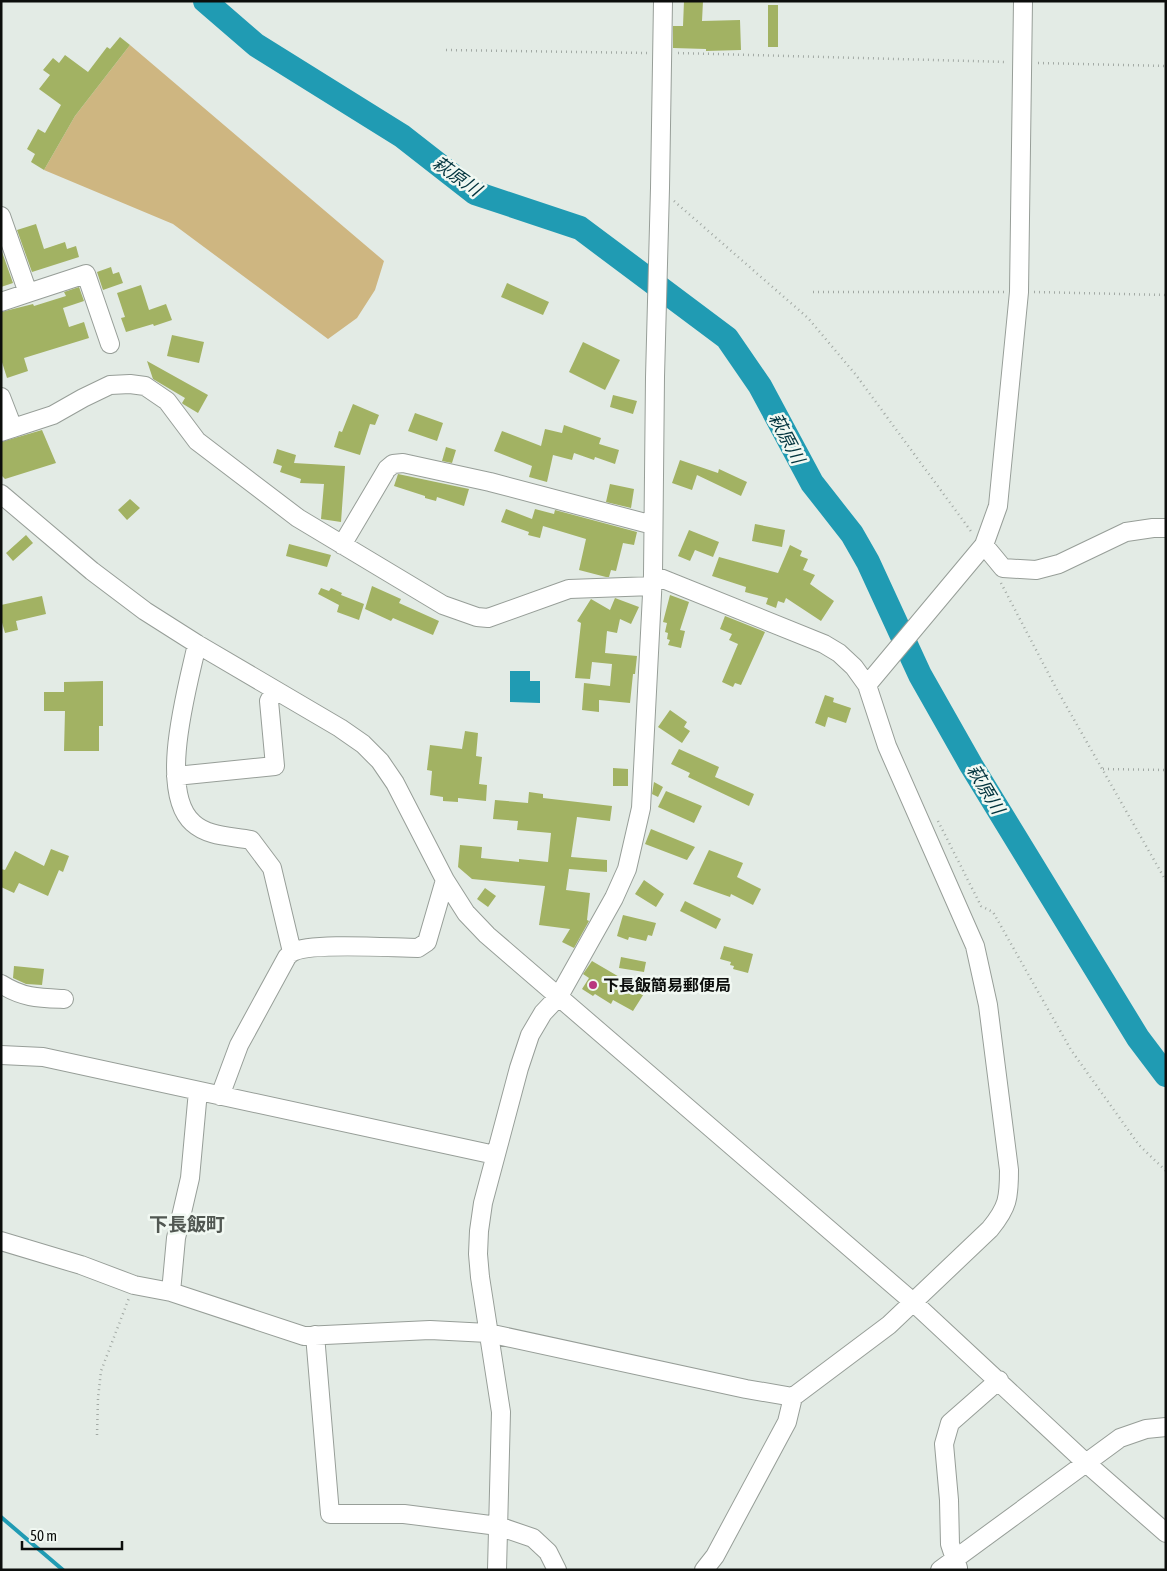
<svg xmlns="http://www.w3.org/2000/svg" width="1167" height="1571" viewBox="0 0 1167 1571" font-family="'Asap Condensed','Noto Sans JP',sans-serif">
  <rect width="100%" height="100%" fill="#e3ebe5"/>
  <path fill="#ceb681" d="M130 45 384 261 375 290 357 318 328 339 173 224 44 170 75 116Z"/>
  <path fill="#209bb3" d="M510 671H530V681H540V703L510 702Z"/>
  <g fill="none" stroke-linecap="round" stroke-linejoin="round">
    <path stroke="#209bb3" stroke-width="4" d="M1 1517 63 1570"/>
    <path stroke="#209bb3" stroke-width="24" d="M205 1 256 45 402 136 475 193 580 228 727 338 760 386 812 483 852 534 868 562 920 675 971 765 1138 1038 1166 1075"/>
  </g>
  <path fill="#a2b263" d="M684 1H703L702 21 740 20 741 50 706 51V49L673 48V26H683Z
    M768 5H778V47H768Z
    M120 37 130 45 75 116 44 170 31 162 35 154 27 149 38 129 45 133 61 105 39 89 50 75 43 70 53 58 59 63 65 55 88 72 107 47 110 49Z
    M36 224 44 249 65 242 67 249 76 246 79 257 32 272 17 230Z
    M1 249 13 283 1 287Z
    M111 267 113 274 119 272 123 283 103 290 97 272Z
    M507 283 549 302 543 315 501 297Z
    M141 285 149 310 166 304 172 320 154 326 153 324 126 332 121 318 125 317 117 293Z
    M79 287 84 301 63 308 69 327 84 322 89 338 24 358 28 371 7 378 1 359V312L33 304 34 306 66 296 64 292Z
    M172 335 204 342 199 363 167 356Z
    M583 342 620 360 605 390 569 372Z
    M147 361 208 395 198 413 183 404 182 403 185 398 153 379Z
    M613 395 637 401 633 414 610 407Z
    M353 404 379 415 375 425 370 424 360 455 334 447 339 431 342 432Z
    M415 413 443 423 437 441 408 431Z
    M564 425 601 438 599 444 619 450 615 464 595 457 594 460 574 453 572 460 553 455 547 482 529 477 532 466 494 451 502 431 541 446 545 429 562 433Z
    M42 430 56 463 5 479 1 475V442Z
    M446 447 456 450 452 463 442 461Z
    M277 449 296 455 294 463 345 466 341 522 321 519 324 484 300 483 301 479 280 472 282 466 273 463Z
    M680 460 718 473 719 469 747 482 741 496 697 475 692 490 672 483Z
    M398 474 469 489 464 506 437 497 436 501 425 498V496L394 486Z
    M610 484 634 489 631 508 606 502Z
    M130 499 140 508 127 520 118 510Z
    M506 509 532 519 535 509 554 514 555 510 637 532 634 545 623 543 616 571 611 570 609 577H606L579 570 586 539 543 526 540 538 528 535 529 532 501 522Z
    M755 524 785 530 782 547 752 541Z
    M689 530 719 542 713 557 695 550 690 561 678 556Z
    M26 535 33 543 13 561 6 553Z
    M289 544 331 555 327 567 286 556Z
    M790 545 802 551 800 556 808 559 803 570 815 575 810 584 834 601 821 621 786 598 784 603 778 601 776 608 766 604 768 598 745 592 746 587 712 576 719 557 778 573Z
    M372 586 401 599 399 603 439 621 433 635 393 618 391 621 365 609Z
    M321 588 329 591 331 588 342 593 341 595 364 604 359 620 337 612 339 605 318 594Z
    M670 595 689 602 680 630 685 631 681 648 668 645 670 640 667 639 668 633 665 632 667 623 663 622Z
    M42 596 46 614 16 621 18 630 5 633 1 619V605Z
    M615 598 639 607 631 624 620 619 617 633 607 631 605 653 637 656 635 674H633L630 703 599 700V712L582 710 584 683 610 686 612 664 592 662 590 679 575 678 581 623 577 621 591 599 610 610Z
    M725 616 765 632 741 685 735 683 733 687 722 682 738 644 729 640 732 634 720 629Z
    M103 681V726H99V751H64L65 711H44V692H64V682Z
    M825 695 834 698 833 702 851 708 846 723 828 717 825 727 815 723Z
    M670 710 687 722 684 727 690 731 682 743 658 727Z
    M465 731 478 733 476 756 482 757 479 784 487 785 486 801 458 798V802L443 801V797L430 795 432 771 427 770 430 745 462 749Z
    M679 749 719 767 715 777 754 794 749 806 688 777 690 773 671 764Z
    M613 768 628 769V786H613Z
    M654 782 663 787 658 797 652 794Z
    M666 791 702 806 694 823 658 807Z
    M529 792 543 794V798L612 806 610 821 577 817 571 857 607 860V872L569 869 566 890 590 893 587 920 589 921 574 948 562 942 570 929 539 925 545 886 472 879 458 867 460 845 482 847 481 858 519 862V859L548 862 551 833 517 830 518 821 493 819 495 800 528 803Z
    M651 829 695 847 687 860 645 844Z
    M51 849 69 856 63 872 59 870 48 896 19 883 14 893 1 887V869L5 870 15 851 44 866Z
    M709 850 743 863 737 877 761 889 753 905 731 894 730 897 693 884Z
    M644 880 664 894 656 907 635 894Z
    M485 888 496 896 488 907 477 899Z
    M685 901 721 919 716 929 680 911Z
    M623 915 656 923 652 936 648 935 646 941 629 937 628 940 617 936Z
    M724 946 753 954 748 973 733 969 734 966 730 965 731 962 720 959Z
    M621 957 646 962 644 972 619 968Z
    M592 961 645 992 633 1011 613 1000 611 1004 595 994 593 996 582 989 589 978 583 974Z
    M14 966 44 969 42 985 26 984 13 978Z"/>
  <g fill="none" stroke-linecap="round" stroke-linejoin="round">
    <g stroke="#979e98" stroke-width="20">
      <path id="minor" d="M1 216 28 293 1 302
        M28 293 86 274 110 344
        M1 397 13 428
        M1 432 53 415 83 398 110 385 130 384 145 386 167 401 197 441 298 518 443 605 477 617 488 618 569 589 653 586
        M1 494 92 571 145 611 197 644 340 728 363 744 380 761 395 783 445 880 466 913 487 935 913 1302 1085 1462 1166 1533
        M342 545 387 469 393 464 403 463 490 482 653 525
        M984 545 1003 568 1036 570 1059 564 1126 532 1153 528H1166
        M653 575 824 644 839 653 854 667 867 685 887 746 975 946 988 1005 1009 1170C1009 1198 1008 1207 990 1229L889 1325 793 1397 787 1422 715 1556 704 1570
        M197 644C188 686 157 791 193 823 208 837 232 836 251 840L272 868 292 952
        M867 685 984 545 998 506 1019 292 1023 1
        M176 776 275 766 269 701 275 690
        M1 984C23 998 39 998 64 999
        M1 1055 43 1057 495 1155
        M220 1096 239 1045 287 957C288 956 292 952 293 952 311 942 394 948 418 948L427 942 445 880
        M1 1241 81 1265 134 1285 171 1292 304 1336 430 1330 488 1333 746 1389 793 1397
        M171 1292 176 1238 190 1178 198 1091
        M315 1335 330 1514H404L498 1526 533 1538 548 1552 557 1570
        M958 1568 950 1544 949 1500 944 1444 950 1423 999 1380
        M497 1570 501 1412 480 1277 478 1254 479 1231 483 1203 519 1068 530 1035 543 1013 559 996 614 898 627 869 641 808 653 575 655 377 660 188 663 1
        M940 1570 1120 1438 1146 1429 1166 1427"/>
    </g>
    <path stroke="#a2a9a4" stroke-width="2.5" stroke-dasharray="1 4" stroke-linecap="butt" d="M446 50 647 53
      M678 53 1007 62
      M1038 63 1166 66
      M674 201 808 318 856 375 973 534
      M813 292H1004
      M1034 292 1166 295
      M1001 583 1056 688 1166 881
      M1103 769 1166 770
      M938 821 981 906 993 912 1071 1050 1139 1145 1166 1171
      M97 1435 98 1398 101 1371 129 1298"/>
    <use href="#minor" stroke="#fff" stroke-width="18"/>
  </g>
  <circle fill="#b9377f" stroke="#f1f8f2" stroke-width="2" cx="593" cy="985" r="5"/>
  <g text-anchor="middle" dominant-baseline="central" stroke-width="5" stroke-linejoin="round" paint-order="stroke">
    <g font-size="16" font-weight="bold" fill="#0c0e0c" stroke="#f1f8f2" text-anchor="start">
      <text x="603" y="985">下長飯簡易郵便局</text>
    </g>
    <g font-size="18" font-style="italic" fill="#00333d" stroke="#f1f8f2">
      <text transform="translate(457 176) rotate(35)">萩原川</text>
      <text transform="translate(787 438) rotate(62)">萩原川</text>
      <text transform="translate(986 789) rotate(59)">萩原川</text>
    </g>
    <g font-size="19" font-weight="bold" fill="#515752" stroke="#f1f8f2">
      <text x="187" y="1224">下長飯町</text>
    </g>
  </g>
  <rect width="1167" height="1571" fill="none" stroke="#0c0e0c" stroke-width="5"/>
  <path d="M22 1541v8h100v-8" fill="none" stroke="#0c0e0c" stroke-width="2.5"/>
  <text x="30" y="1541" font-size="15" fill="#0c0e0c" stroke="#f1f8f2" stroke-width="4" paint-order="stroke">50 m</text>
</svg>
